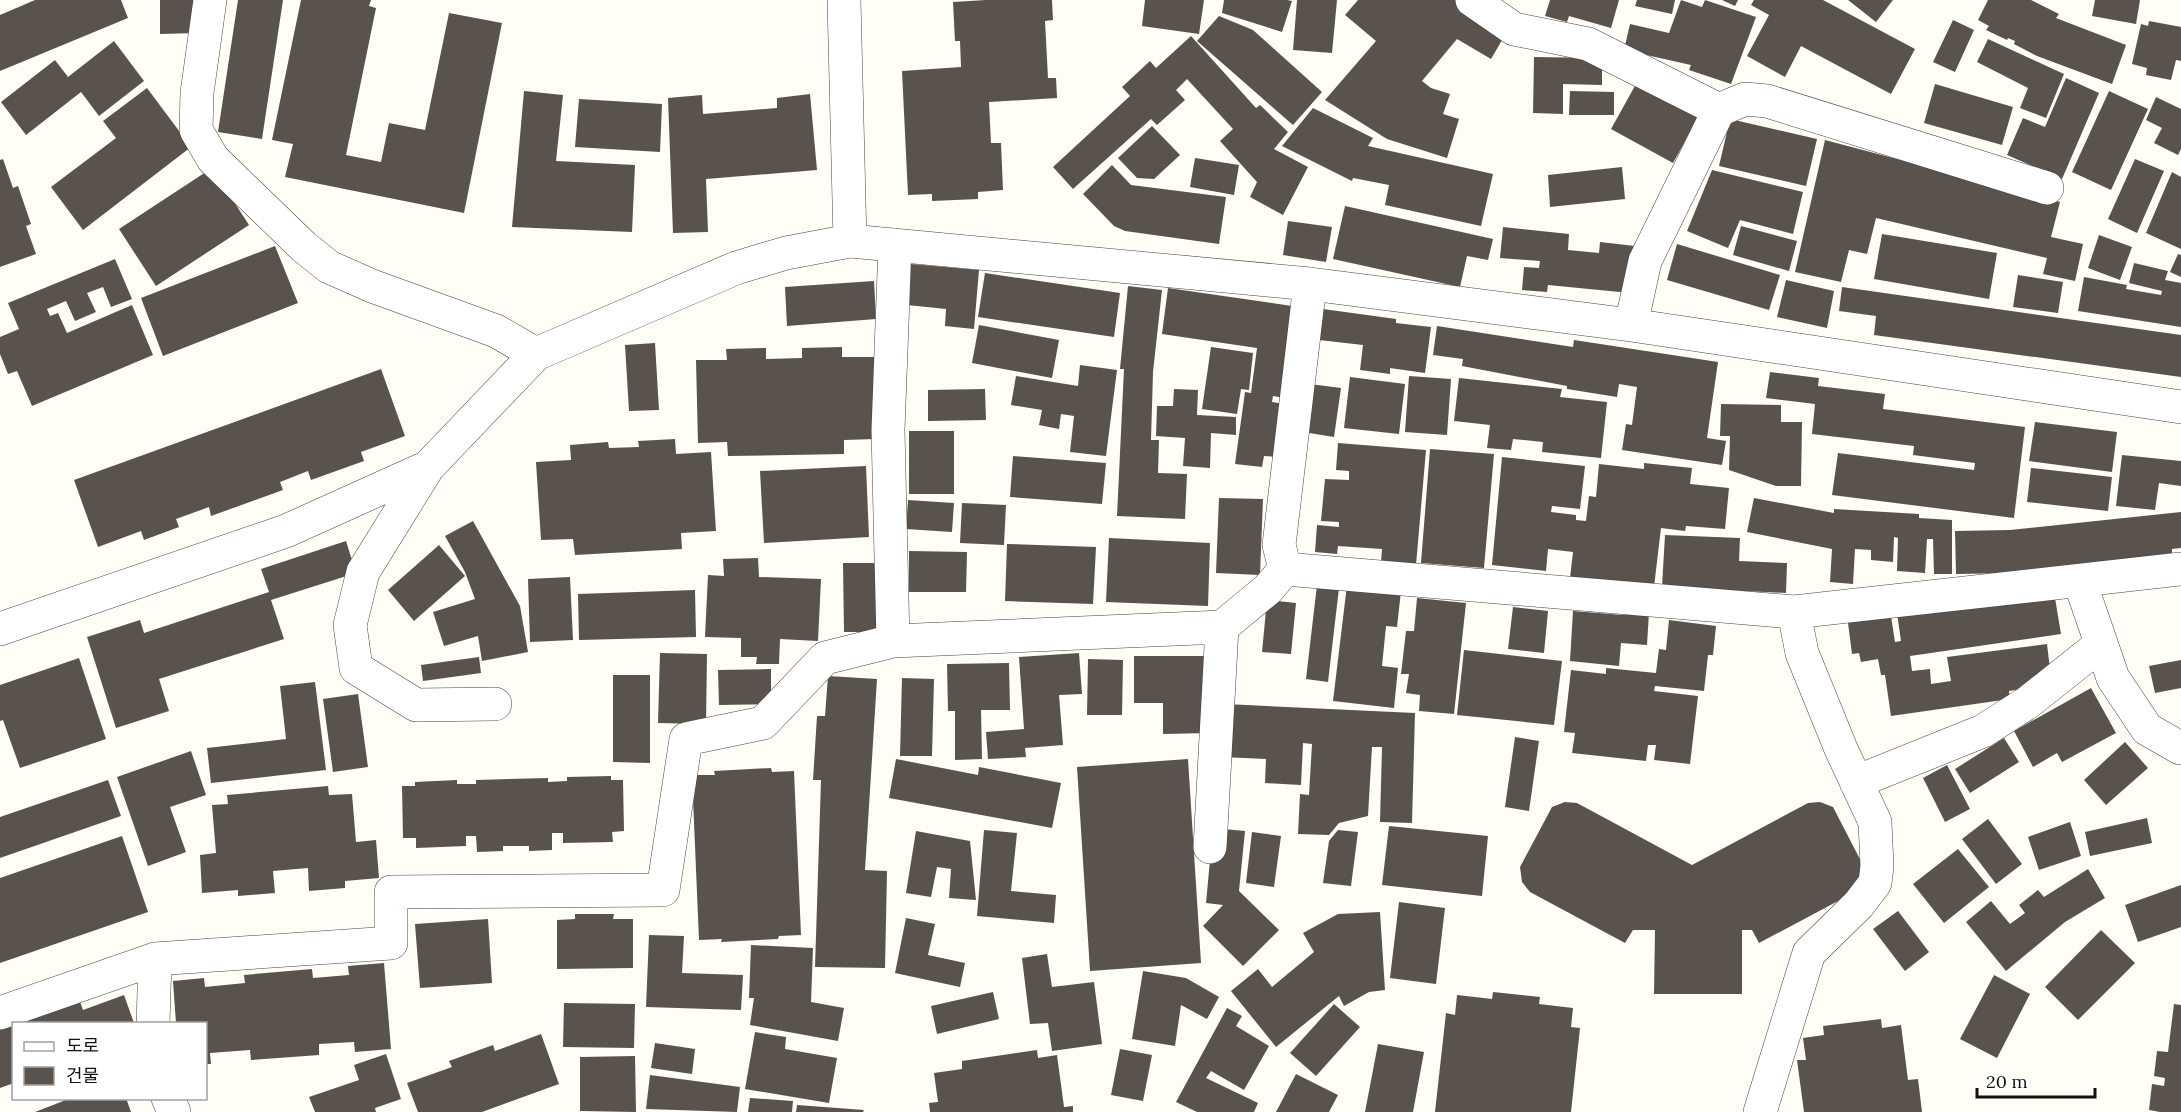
<svg xmlns="http://www.w3.org/2000/svg" width="2181" height="1112" viewBox="0 0 2181 1112" font-family="Lora,'Noto Sans KR',serif">
  <rect width="100%" height="100%" fill="#fffdf5"/>
  <path fill="#5a524d" d="M35 0H121L128 18 0 71V15Z
    M160 0H198V33L160 34Z
    M238 0H283L262 139 218 132Z
    M301 0H371L369 6 376 8 346 155 381 162 389 123 425 130 449 13 502 23 464 213 285 177 293 144 272 140Z
    M986 0H1052L1053 20 1045 21 1048 78H1056L1057 98 989 102 991 143H1001L1003 190 978 192V199L932 201V194L908 195 902 71 961 67 960 41H955L953 2Z
    M1145 0H1204L1199 34 1142 26Z
    M1224 0H1287L1292 1 1282 32 1222 13Z
    M1297 0H1337L1332 53 1293 50Z
    M1358 0H1455L1476 18 1505 35 1491 59 1457 39 1422 81 1431 88 1450 94 1443 114 1459 119 1447 158 1387 139 1325 100 1376 41 1345 15Z
    M1550 0H1619L1611 28 1569 16 1567 22 1545 16Z
    M1637 0H1675L1672 14 1635 6Z
    M1681 0 1702 7 1705 0 1756 17 1731 84 1689 70 1691 65 1624 50 1630 24 1669 33Z
    M1722 0H1738L1735 6Z
    M1754 0H1823L1915 49 1891 94 1801 46 1785 77 1747 56 1769 15 1751 5Z
    M1848 0H1893L1876 22Z
    M1988 0H2031L2059 14 2056 18 2126 45 2112 84 2037 56 2014 44 2015 41 2008 38 2007 40 1986 30 1989 26 1978 20Z
    M2095 0H2140L2136 24 2092 16Z
    M1219 16 1253 30 1322 92 1293 125 1197 41Z
    M1953 20 1974 30 1955 72 1933 62Z
    M2149 21 2181 27V61L2176 60 2171 80 2146 75 2147 68 2132 64 2141 24 2148 26Z
    M1191 36 1256 108 1260 105 1288 132 1274 149 1308 167 1283 215 1250 197 1257 182 1220 141 1233 129 1187 79 1176 90 1185 100 1157 125 1151 119 1073 189 1053 167 1130 96 1122 87 1150 61 1156 68Z
    M1988 39 2064 74 2046 118 2020 108 2028 88 1977 62Z
    M114 41 144 81 99 116 81 92 26 135 1 102 55 60 68 77Z
    M1534 57 1602 58V85L1563 84V114L1533 113Z
    M2066 78 2099 93 2062 179 2007 155 2023 118 2045 127Z
    M1636 84 1698 118 1673 163 1611 129Z
    M1935 84 2013 107 2002 145 1924 123Z
    M147 88 191 147 83 230 51 187 116 138 103 121Z
    M524 91 563 95 556 161 635 165 632 232 512 227Z
    M1570 91 1614 92V115H1569Z
    M2109 91 2148 109 2111 190 2072 172Z
    M810 94 817 170 706 179 708 232 673 233 668 98 702 95 703 114 777 108V98Z
    M2156 97 2181 109V149L2178 155 2154 143 2162 128 2146 120Z
    M579 99 662 104 660 152 575 147Z
    M1313 108 1373 138 1368 146 1493 174 1481 226 1385 205 1389 185 1353 178 1352 181 1282 146Z
    M1730 119 1817 139 1806 186 1719 166Z
    M1152 126 1180 155 1154 179 1137 178 1118 158Z
    M1825 140 2060 202 2051 237 2083 244 2075 281 2043 274 2047 258 1876 218 1867 254 1849 250 1841 282 1795 272Z
    M1195 158 1239 165 1234 195 1190 187Z
    M3 159 13 188 18 186 31 224 26 226 36 254 0 267V160Z
    M2135 159 2164 171 2137 233 2108 219Z
    M1112 165 1131 185 1226 197 1219 244 1125 231 1114 226 1083 194Z
    M1622 167 1625 199 1550 207 1548 175Z
    M212 168 249 225 156 286 119 229Z
    M1712 170 1803 192 1793 234 1740 220 1728 248 1687 231Z
    M2172 172 2181 177V249L2146 233Z
    M1345 206 1493 239 1488 260 1467 256 1460 287 1333 259Z
    M1288 221 1332 227 1326 262 1283 255Z
    M1741 226 1797 241 1789 271 1733 255Z
    M1503 227 1569 234 1568 250 1599 253 1600 242 1635 246 1630 293 1548 285 1547 292 1522 290 1524 267 1539 268 1540 261 1500 258Z
    M1882 234 1997 253 1989 299 1874 279Z
    M2099 235 2132 247 2120 280 2088 268Z
    M1677 244 1780 275 1769 310 1667 280Z
    M275 246 298 303 163 356 141 298Z
    M2178 254 2181 255V277L2170 272Z
    M115 259 132 299 111 307 103 287 87 293 96 312 75 321 66 301 47 309 50 316 58 313 67 333 132 305 153 355 32 406 17 371 8 374 0 354V337L19 329 8 303Z
    M2134 263 2168 271 2165 280 2181 283V327L2078 311 2084 277 2127 285 2126 289 2161 295 2162 291 2129 283Z
    M911 264 979 270 974 329 945 326 946 309 907 305Z
    M985 273 1120 293 1114 337 978 317Z
    M2018 275 2063 282 2058 313 2013 307Z
    M1786 280 1834 291 1827 328 1777 317Z
    M874 281 876 319 787 326 785 287Z
    M1128 286 1162 290 1153 372 1151 440H1159L1158 473 1187 474 1185 519 1117 516 1124 369H1120Z
    M1842 287 2181 335V377L1874 335 1876 316 1839 311Z
    M1168 288 1299 307 1285 398 1273 396 1272 402 1285 404 1277 457 1264 456 1262 467 1235 464 1245 392 1251 393 1257 348 1162 334Z
    M1323 309 1396 319V323L1431 327 1425 373 1390 368V374L1360 370 1363 345 1319 340Z
    M979 325 1059 340 1052 378 972 363Z
    M1437 326 1573 347 1574 340 1718 362 1707 438 1726 441 1722 465 1622 450 1626 424 1632 425 1637 387 1619 384 1617 397 1567 389V386L1462 366 1463 359 1433 355Z
    M655 343 659 410 629 411 625 345Z
    M842 347V357H874L875 439 844 440V454L728 456 727 442 698 443 696 360H727L726 349 766 348V359L802 358V348Z
    M1211 347 1253 353 1249 390 1241 389 1237 414 1202 409Z
    M1080 365 1117 370 1106 456 1070 452 1074 416 1061 414 1059 429 1039 425 1042 410 1011 405 1016 376 1078 386Z
    M381 369 405 436 361 452 364 461 311 480 308 471 280 482 283 490 211 516 209 507 176 519 179 527 144 540 141 531 98 547 74 480Z
    M1770 372 1819 378 1818 386 1885 394 1883 409 2025 427 2014 518 1832 495 1838 453 1974 470 1975 463 1913 455 1914 446 1812 434 1815 404 1766 398Z
    M1409 376 1451 379 1447 435 1405 432Z
    M1350 377 1405 384 1399 434 1344 428Z
    M1459 378 1562 389 1560 397 1607 402 1601 458 1542 452 1543 442 1513 439 1511 450 1487 448 1490 425 1454 421Z
    M1310 384 1341 388 1334 437 1303 432Z
    M985 389 986 420 928 421V390Z
    M1174 389 1198 390 1197 415 1236 417V435L1211 433 1210 468 1183 466 1185 438 1156 436 1157 406H1173Z
    M1721 404 1781 405V422H1802L1801 486H1776L1729 470 1730 436H1720Z
    M2035 422 2117 432 2112 472 2029 461Z
    M909 431H954V494H909Z
    M675 439 676 454 711 452 716 531 681 533 682 549 575 555 573 539 541 540 536 462 571 460 570 445 608 442 609 448 639 447 638 441Z
    M1338 443 1426 450 1416 565 1381 562 1382 549 1338 546 1337 554 1315 552 1317 525 1339 527V522L1321 521 1325 479 1349 480V471L1336 470Z
    M1430 449 1494 454 1484 568 1421 563Z
    M2122 455 2181 461V486L2159 483 2155 510 2116 506Z
    M1013 456 1106 463 1102 504 1010 497Z
    M1502 457 1585 466 1580 509 1552 506 1551 512 1576 515V520L1586 521 1589 496 1596 497 1599 464 1644 469V463L1692 468 1690 484 1729 488 1725 529 1686 526 1685 531 1661 528 1654 587 1570 578 1573 552 1548 549 1546 571 1492 565Z
    M866 466 869 537 764 543 760 471Z
    M2031 468 2112 477 2108 511 2027 502Z
    M1219 498 1263 499 1260 575 1216 573Z
    M1754 498 1834 513V509L1919 514V518L1952 520V574H1934L1933 539H1927L1925 573 1897 571 1898 538 1894 537 1893 562 1871 560V550L1855 549 1853 584 1830 582 1832 549 1747 532Z
    M908 500 954 503 952 532 906 529Z
    M962 503 1006 505 1004 545 960 543Z
    M2181 512V548L2172 549V556L2015 573 1956 574 1955 531 2010 530Z
    M473 521 520 606 528 652 482 661 478 636 444 646 433 612 475 599 465 572 445 536Z
    M1665 535 1740 538 1739 561 1787 563 1786 593 1662 587Z
    M1109 538 1210 543 1208 606 1106 602Z
    M346 541 356 573 271 600 284 639 159 679 169 711 116 728 87 637 140 620 144 633 269 592 261 569Z
    M1007 544 1096 547 1093 604 1005 601Z
    M439 545 465 576 414 621 388 590Z
    M909 551 967 552 966 592H909Z
    M758 558 759 577 821 579 818 641 780 639 779 664H756L757 657H741V638L705 637 708 575 724 576 723 559Z
    M843 563H885L886 632H844Z
    M570 577 573 640 530 642 528 579Z
    M1317 585 1339 588 1328 682 1306 679Z
    M1347 585 1401 591 1397 627 1386 626 1382 666 1398 668 1394 708 1333 701Z
    M695 590 696 637 579 640 578 594Z
    M2054 592 2061 634 1910 656 1912 671 1930 669 1931 684 1951 681 1947 657 2047 644 2051 678 2035 687 2009 691 2010 699 1891 716 1885 675H1881L1878 659 1861 662 1859 653 1852 654 1847 615 1890 610 1895 642 1901 641 1897 613Z
    M1417 598 1466 603 1454 714 1419 711 1420 695 1406 693 1409 674H1401L1406 631H1414Z
    M1267 600 1296 603 1291 654 1262 652Z
    M1513 607 1548 611 1544 653 1508 649Z
    M1624 610 1649 612 1647 645 1621 643 1619 666 1570 661 1573 611 1623 615Z
    M1669 620 1716 626 1713 655H1708L1704 691 1655 686 1654 691 1698 696 1690 764 1654 760 1656 745H1648L1646 761 1572 753 1575 733 1564 732 1571 670 1606 674V668L1656 673 1659 649 1666 650Z
    M1464 650 1562 661 1554 725 1457 715Z
    M660 653 707 654 706 724 658 723Z
    M1079 653 1082 694 1059 695 1063 745 1025 748 1026 757 988 759 986 732 1024 729 1019 657Z
    M1134 656H1209V733L1163 734V703H1134Z
    M479 657 481 673 423 681 421 665Z
    M79 658 106 739 20 768 3 720 0 721V685Z
    M1088 659 1123 660 1122 715H1087Z
    M2181 660V688L2155 693 2149 666Z
    M1009 663 1010 710H981L982 759 955 760V711H948L947 664Z
    M771 669V704L719 705 718 670Z
    M613 675H650V763L613 762Z
    M828 676 877 679 865 870 887 871 885 968 815 967 821 780H813L817 716H825Z
    M902 678 934 679 932 756H900Z
    M315 682 326 770 211 783 207 748 286 739 280 686Z
    M2091 688 2116 733 2062 762 2057 753 2033 767 2014 731Z
    M358 694 368 767 333 772 323 699Z
    M1225 704 1415 713 1412 823 1380 822 1382 747H1372L1368 816 1339 823 1329 835 1298 834 1300 794 1309 795 1312 744 1303 743 1301 785 1265 783 1266 759 1222 757Z
    M1515 737 1539 741 1529 811 1505 807Z
    M2004 738 2019 762 1970 793 1955 769Z
    M2125 742 2148 768 2106 805 2084 780Z
    M191 751 206 795 170 807 186 852 148 866 117 777Z
    M896 759 978 775 979 767 1061 783 1052 828 889 798Z
    M1188 759 1201 963 1090 971 1077 767Z
    M1947 765 1970 809 1945 822 1923 778Z
    M771 768 772 772 794 771 801 935 779 936 778 939 721 942 722 939 699 940 692 775H715L714 771Z
    M611 776V780H623L624 831 612 832 613 842 563 843V833H552V850L529 851V846H503V851L477 852 476 836H466V846L416 848V838H403L402 786H415V782L457 780V784H476V780L548 778V782L567 781V777Z
    M108 780 121 816 0 858V817Z
    M328 786 329 795 352 794 356 842 376 840 379 878 345 881V888L309 891 308 868 273 871 275 893 238 896V890L202 893 200 855 216 853 212 805 228 804 227 795Z
    M1565 802 1577 803 1692 865 1808 803 1820 802 1833 807 1864 867 1855 892 1759 943 1752 930H1742V994H1654L1655 930H1633L1625 943 1530 892 1522 882 1520 867 1552 807Z
    M2147 818 2152 843 2090 856 2085 832Z
    M1988 819 2022 864 1996 884 1962 839Z
    M2070 822 2081 856 2039 870 2028 837Z
    M1389 826 1488 836 1482 896 1382 885Z
    M1213 828 1245 831 1239 891 1279 930 1243 966 1203 926 1223 905 1206 903Z
    M984 830 1017 833 1011 891 1056 895 1054 923 977 916Z
    M1338 830 1358 832 1351 886 1323 883 1329 841Z
    M916 831 970 841 976 900 949 898 951 869 937 867 931 897 906 893Z
    M1252 832 1281 836 1274 887 1246 883Z
    M122 836 148 912 0 963V878Z
    M1958 849 1989 887 1944 923 1913 884Z
    M2088 869 2105 898 2065 922 2006 971 1966 922 1991 901 2010 924 2025 913 2019 905 2038 890 2044 897Z
    M2181 885V927L2138 942 2125 905Z
    M1399 902 1445 908 1436 984 1390 978Z
    M1898 911 1929 952 1905 971 1873 929Z
    M1380 912 1385 990 1369 992 1344 1006 1339 996 1276 1047 1231 991 1258 969 1272 987 1314 952 1303 933 1338 914Z
    M575 914H614L613 919H633V968L557 969V920L575 919Z
    M906 918 935 924 928 955 965 963 960 987 895 973Z
    M488 919 492 983 420 988 415 924Z
    M2101 930 2135 963 2078 1020 2045 987Z
    M649 935 684 936 682 973 743 975 741 1010 646 1007Z
    M751 945 813 948 811 1002 844 1008 838 1041 750 1025 754 998H749Z
    M1047 954 1052 987 1094 982 1102 1044 1052 1051 1048 1023 1030 1024 1022 958Z
    M384 963 391 1049 355 1052 354 1042 319 1044V1055L251 1060 250 1050 210 1053 211 1064H206V1023H176L173 981 204 978 205 987 245 983 244 975 312 969 313 978 349 975 348 966Z
    M1143 971 1186 978 1219 997 1207 1019 1181 1005 1175 1046 1132 1039Z
    M1994 975 2030 994 1997 1058 1960 1039Z
    M993 992 999 1019 937 1034 931 1006Z
    M1493 992 1540 997 1539 1004 1573 1008 1571 1027 1580 1028 1571 1112H1435L1446 1013 1455 1015 1457 995 1492 999Z
    M124 995 134 1023H14V1083L0 1088V1025L78 996 83 1010Z
    M564 1003 635 1004 634 1048 563 1047Z
    M1334 1004 1360 1027 1316 1076 1290 1053Z
    M2174 1004 2181 1005V1112H2160L2149 1110 2152 1084 2164 1086 2165 1078 2154 1076 2157 1051 2168 1052Z
    M1227 1008 1242 1016 1236 1026 1269 1046 1244 1090 1211 1071 1206 1078 1258 1103 1254 1112H1197L1176 1102Z
    M1881 1019 1882 1028 1901 1025 1908 1080 1918 1079 1922 1112H1804L1797 1060H1806L1803 1038 1824 1035 1823 1026Z
    M755 1032 786 1037 785 1049 837 1058 829 1103 745 1089Z
    M541 1034 559 1084 482 1112H418L407 1083 452 1067 449 1061 493 1045 495 1051Z
    M655 1043 695 1049 692 1074 651 1068Z
    M1378 1044 1424 1052 1413 1112H1365Z
    M1120 1049 1152 1055 1143 1101 1111 1095Z
    M1037 1050 1038 1058 1057 1055 1064 1107 1073 1106V1112H930L929 1103 938 1102 934 1073 962 1069V1061Z
    M386 1054 401 1099 375 1108 376 1112H315L309 1097 359 1080 354 1065Z
    M635 1056 636 1112 580 1111V1057Z
    M1296 1074 1338 1095 1329 1112H1276Z
    M650 1075 740 1087 737 1112 646 1109Z
    M71 1098H126L131 1112H35Z
    M750 1098 793 1101 792 1112H748Z
    M797 1105 864 1110 863 1112H796Z"/>
  <g fill="none" stroke-linecap="round" stroke-linejoin="round">
    <g stroke="#444" stroke-width="34">
      <path id="minor" d="M210 0 197 93 196 130 213 159 304 247 329 267 372 286 496 331 536 354
        M844 0 850 241
        M1472 0 1514 29 1588 44 1719 110
        M1310 284 1279 545 1285 569 1794 612 2181 569
        M1631 325 1645 261 1719 110 1745 99 1767 101 2047 188
        M428 467 363 572 350 625 356 668 416 705 495 704
        M2080 582 2113 678 2147 729 2180 748
        M0 629 286 531 428 467 536 354 736 268 786 253 850 241 1310 284 1631 325 2181 407
        M893 641 888 430 895 245
        M1856 782 1983 731 2027 703 2100 645
        M1210 847 1222 627
        M0 1013 155 959 391 943V892L663 890 686 739 763 723 825 658 893 641 1222 627 1268 589 1285 569
        M153 1024 155 959
        M168 1098 174 1112
        M1760 1112 1809 953 1859 904 1875 883 1877 866 1875 822 1841 749 1802 653 1794 612"/>
    </g>
    <use href="#minor" stroke="#fff" stroke-width="33"/>
  </g>
  <rect x="12" y="1022" width="195" height="78" fill="#ffffff" stroke="#a0a0a0" stroke-width="1.5"/>
  <rect x="24" y="1042" width="30" height="9" fill="#ffffff" stroke="#a0a0a0" stroke-width="1.5"/>
  <text x="66" y="1052" font-size="18" fill="#111111">도로</text>
  <rect x="24" y="1067" width="30" height="18" fill="#5a524d" stroke="#a0a0a0" stroke-width="1.5"/>
  <text x="66" y="1082" font-size="18" fill="#111111">건물</text>
  <path d="M1977 1088v9h118v-9" fill="none" stroke="#111111" stroke-width="3"/>
  <text x="1986" y="1088" font-size="18" fill="#111111" stroke="#ffffff" stroke-width="4.5" paint-order="stroke">20 m</text>
</svg>
